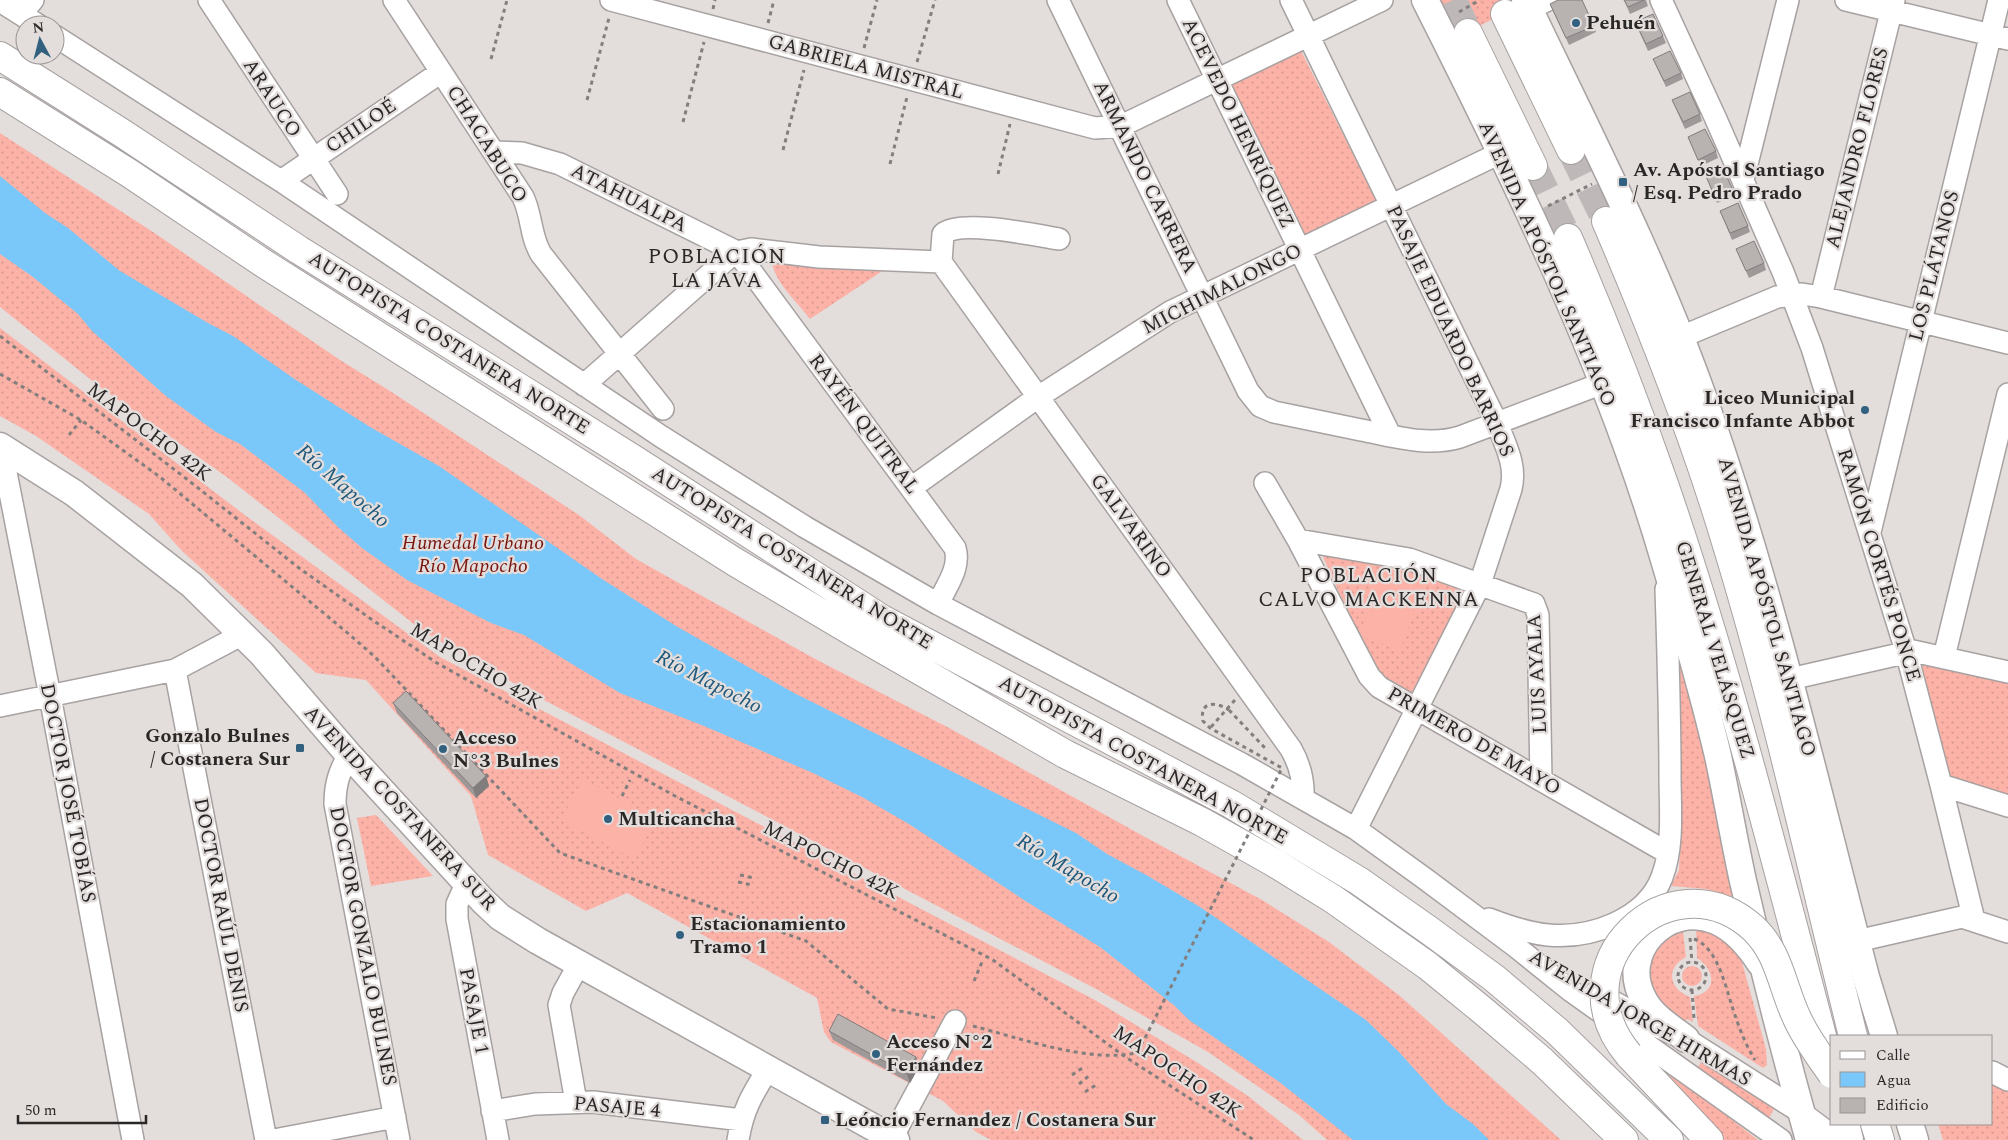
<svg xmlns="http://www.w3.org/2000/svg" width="2008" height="1140" viewBox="0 0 2008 1140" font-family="Spectral,serif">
  <defs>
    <pattern id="grass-dots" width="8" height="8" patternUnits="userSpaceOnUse" patternTransform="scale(1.25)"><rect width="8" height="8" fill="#fcb2a7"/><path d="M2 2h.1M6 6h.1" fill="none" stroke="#d89990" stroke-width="1.8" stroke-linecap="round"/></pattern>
  </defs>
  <rect width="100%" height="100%" fill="#e3dddc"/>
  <path fill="url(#grass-dots)" d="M1441 0H1520L1522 4 1458 37Z
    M1300 49 1377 202 1301 236 1230 81Z
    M0 133 153 232 340 360 390 391 579 515 636 559 817 660 951 729 1145 837 1262 900 1329 942 1400 996 1561 1140H1327L1299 1115 1208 1052 1096 989 542 699 424 632 228 478 100 387 0 307Z
    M772 259 887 268 810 319C798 303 771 279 772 259Z
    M0 328 246 516 440 657 1095 1000 1198 1063 1248 1096 1303 1140H991L976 1132 943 1101 831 1042 824 1032 817 998 627 893 586 911 488 855 471 796 366 680 316 673 182 551 149 514 36 436 0 416Z
    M1330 552 1395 563 1467 589 1413 699 1380 682 1323 557Z
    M1677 645 1721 809 1734 897 1706 889 1671 886 1679 870 1681 831Z
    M1929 663 2008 682V796L1951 779 1918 678 1920 667Z
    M376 815 433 876 371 886 357 818Z
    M1696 921 1737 944 1766 1049 1767 1065 1763 1068 1698 1026 1694 996C1718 992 1715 969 1697 958Z
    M1682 923 1686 957C1665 968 1669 989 1690 997L1693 1022 1687 1019 1684 1024 1663 1009 1649 990 1648 952Z
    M1682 976a10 10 0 1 1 20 0a10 10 0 1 1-20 0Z
    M1702 1060 1775 1107 1769 1118 1696 1071Z
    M1672 1074 1758 1140H1716L1667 1079Z
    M1992 1081 2008 1090V1140H1943L1938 1124H1992Z"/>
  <path fill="#fcb2a7" d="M1383 568 1424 584 1400 650 1359 635Z
    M583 779 656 819 634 859 561 820Z"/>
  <path fill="#7ac8fa" d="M0 176 45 213 68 228 120 271 208 323 233 336 296 380 370 427 439 466 602 579 676 626 794 693 1076 833 1107 854 1148 876 1200 907 1366 1020 1399 1052 1446 1104 1473 1124 1489 1140H1353L1278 1081 1189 1020 1175 1006 1100 947 1027 902 909 824 862 797 813 773 704 726 620 693 524 635 491 623 407 580 362 548 339 528 304 492 240 444 216 432 166 396 92 331 78 314 33 277 0 254Z"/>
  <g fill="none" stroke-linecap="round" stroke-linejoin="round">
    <path stroke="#beb9b8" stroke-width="28" stroke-dasharray="28 14" stroke-linecap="butt" d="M1453 0 1468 33
      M1571 150 1606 221
      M1533 166 1568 238"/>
    <g stroke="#a7a2a1" stroke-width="24">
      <path id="minor" d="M209 0 337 194
        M394 0 523 197C532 215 530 236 541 254L663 409
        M611 0 1095 128 1121 126 1382 0
        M1058 0 1248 391 1260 406 1274 412C1303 418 1332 424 1361 430 1393 436 1428 447 1460 437L1603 383
        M1178 0 1390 435
        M1291 0 1497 423C1505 445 1517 465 1511 489L1480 584 1356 829
        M1661 0 1715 117 1783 272 1812 348 1906 651 1941 785 1974 920
        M1846 0 2008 39
        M0 1 38 25
        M1529 9 1548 0
        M21 14 33 0
        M55 36 281 181 662 437 805 527 938 604 1242 764 1356 829 1424 878 1515 946 1571 991 1781 1140
        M494 152 522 153 560 164 737 252 955 548C961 568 946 586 938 604
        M1743 180 1788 0
        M281 181 441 72
        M941 262 1291 749C1300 765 1304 780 1303 798
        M941 262 943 234C960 219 1035 235 1059 239
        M1821 297 1894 0
        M1681 337 1777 297 1802 294 1821 297 2008 343
        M584 385 727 259 737 252 751 249 819 257 941 262
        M1 447 50 696 133 1140
        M1265 483 1298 540 1369 676 1379 687 1668 853
        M911 488 1038 397 1170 312 1500 153
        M1870 532 1999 0
        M1298 540 1409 559 1534 604 1538 615 1541 779
        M1944 657 2008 394
        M175 670 266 1140
        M1790 679 1913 651 2008 672
        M0 706 175 670 243 634
        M349 755C339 771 335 785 335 804L399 1140
        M1941 785 2008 806
        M466 884 457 904V919L498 1140
        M1489 919C1507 926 1528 933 1548 935 1590 939 1646 920 1662 877 1674 846 1670 808 1670 775 1670 713 1668 651 1666 589
        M1857 941 1962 917 2008 932
        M1596 992 1658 1027 1686 1039 1802 1113 1838 1140
        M1992 1072 2008 1080
        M576 1102 559 1005 563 993 579 964
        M492 1111 535 1104 593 1102 742 1120
        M892 1138 955 1021
        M274 1140 395 1117
        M738 1140C743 1109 752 1095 768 1069"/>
    </g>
    <g stroke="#a7a2a1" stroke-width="29">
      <path id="major" d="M1425 0C1517 182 1608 367 1665 563 1684 627 1703 692 1718 756 1727 798 1734 840 1743 881 1763 968 1785 1054 1809 1140
        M1525 0C1589 134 1657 265 1706 405 1772 592 1816 786 1866 977L1884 1036
        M0 446 74 493 192 585 262 654 349 755 483 901 500 917 538 941 896 1140
        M1686 1039C1672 1028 1653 1017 1644 1000 1617 953 1667 900 1716 921 1735 929 1749 946 1760 963
        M1910 1124 1915 1140"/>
    </g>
    <g stroke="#a7a2a1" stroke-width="30">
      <path id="highway" d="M1505 14 1571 150
        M1468 33 1533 166
        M0 56 122 133 299 250 635 460 882 619 1231 804 1359 881 1430 931 1494 978 1557 1031 1669 1140
        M0 92 129 173 263 263 735 562 853 632 1065 754 1202 822 1273 862 1333 899 1428 966 1482 1010 1542 1061 1624 1140
        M1606 221C1651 326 1693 432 1726 542 1776 705 1812 871 1853 1036
        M1568 238C1603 319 1635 401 1664 484 1730 676 1779 874 1831 1070
        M1629 1055 1709 1140
        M1845 1124 1849 1140
        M1875 1124 1880 1140"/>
    </g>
    <path stroke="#837f7e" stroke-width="3" stroke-dasharray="4 4" stroke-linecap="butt" d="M713 9 715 0
      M1459 12 1480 0
      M768 23 774 0
      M864 48 877 0
      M491 59 507 0
      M917 62 935 0
      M587 100 609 18
      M683 122 704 42
      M783 150 804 70
      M890 164 907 97
      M998 174 1010 124
      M1548 206 1592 184
      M0 336 188 480 299 568 371 619 437 663 675 796 993 960 1124 1056 1254 1140
      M0 374 81 420 160 477 350 635 375 657 560 853 806 941 888 1009 937 1018
      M69 435 81 420
      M1229 710 1265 748
      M1211 727 1235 700
      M622 796 630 780
      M740 875 754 878
      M738 882 752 885
      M1690 938 1692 962
      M1694 939C1720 948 1727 995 1736 1018 1741 1033 1747 1047 1755 1060
      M1678 976a14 14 0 1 1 28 0a14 14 0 1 1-28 0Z
      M974 981 982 962
      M1692 990 1694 1019
      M973 1026C1020 1038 1088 1063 1136 1053L1145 1038
      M1072 1075 1084 1067
      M1079 1084 1090 1075
      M1085 1092 1096 1085"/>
    <use href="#minor" stroke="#fff" stroke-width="21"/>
    <use href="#major" stroke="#fff" stroke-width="26"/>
    <use href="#highway" stroke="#fff" stroke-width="28"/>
    <g stroke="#a7a2a1" stroke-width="30" stroke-linecap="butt">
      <path id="highway-bridge" d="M1629 1055C1553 965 1670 854 1753 928 1779 952 1782 986 1796 1016 1805 1037 1819 1055 1832 1074"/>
    </g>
    <path stroke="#837f7e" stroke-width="3" stroke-dasharray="4 4" stroke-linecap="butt" d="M1145 1038 1282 768 1210 728 1203 721C1199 700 1217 702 1229 710"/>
    <use href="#highway-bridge" stroke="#fff" stroke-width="28"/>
  </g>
  <path fill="#9e9998" d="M1624 0H1646L1648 6 1630 14Z
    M1550 4 1594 26 1596 32 1569 45Z
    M1635 22 1663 36 1666 43 1648 51Z
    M1653 59 1681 73 1683 79 1666 87Z
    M1672 100 1700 114 1702 121 1685 129Z
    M1688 137 1716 151 1718 158 1701 166Z
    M1705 174 1732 188 1735 195 1717 203Z
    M1720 211 1748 226 1750 232 1732 240Z
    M1736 249 1764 263 1766 270 1749 278Z
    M393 703 486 776 489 786 476 798 397 713Z
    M829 1031 916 1057 919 1067 910 1083 833 1040Z"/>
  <path fill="#817d7c" d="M486 776 489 786 476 798 473 788Z
    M916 1057 919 1067 910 1083 907 1074Z"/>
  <path fill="#b8b2b1" stroke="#817d7c" d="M1558 0H1582L1594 26 1566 38 1550 4Z
    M1624 0H1644L1628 7Z
    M1653 14 1663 36 1646 44 1635 22Z
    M1670 51 1681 73 1664 81 1653 59Z
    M1690 92 1700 114 1683 122 1672 100Z
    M1705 129 1716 151 1698 160 1688 137Z
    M1722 166 1732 188 1715 197 1705 174Z
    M1738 203 1748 226 1730 233 1720 211Z
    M1754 241 1764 263 1746 271 1736 249Z
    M406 691 486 776 473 788 393 703Z
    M838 1014 916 1057 907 1074 829 1031Z"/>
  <g fill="#31617f" stroke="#e3dddc" stroke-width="2">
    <circle cx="1576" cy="23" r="5"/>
    <rect x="1618" y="177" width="10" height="10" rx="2.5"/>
    <circle cx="1865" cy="410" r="5"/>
    <rect x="295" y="743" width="10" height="10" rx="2.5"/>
    <circle cx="443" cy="749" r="5"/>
    <circle cx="608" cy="819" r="5"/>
    <circle cx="680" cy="935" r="5"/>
    <circle cx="876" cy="1054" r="5"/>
    <rect x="820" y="1115" width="10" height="10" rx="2.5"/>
  </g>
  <g text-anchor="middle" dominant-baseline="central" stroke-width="4.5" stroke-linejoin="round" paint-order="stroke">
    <g font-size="20" font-weight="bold" fill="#2a2827" stroke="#e3dddc" text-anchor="start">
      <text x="1586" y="23">Pehuén</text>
      <text x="1633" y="170">Av. Apóstol Santiago<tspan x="1633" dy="23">/ Esq. Pedro Prado</tspan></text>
      <text x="1855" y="398" text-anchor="end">Liceo Municipal<tspan x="1855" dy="23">Francisco Infante Abbot</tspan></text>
      <text x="290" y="736" text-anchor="end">Gonzalo Bulnes<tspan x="290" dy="23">/ Costanera Sur</tspan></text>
      <text x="453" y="738">Acceso<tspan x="453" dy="23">N°3 Bulnes</tspan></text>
      <text x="618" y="819">Multicancha</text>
      <text x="690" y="924">Estacionamiento<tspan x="690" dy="23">Tramo 1</tspan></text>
      <text x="886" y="1042">Acceso N°2<tspan x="886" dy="23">Fernández</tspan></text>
      <text x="835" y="1120">Leóncio Fernandez / Costanera Sur</text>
    </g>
    <g font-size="20" fill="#2a2827" stroke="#e3dddc">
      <text transform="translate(866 67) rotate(15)">GABRIELA MISTRAL</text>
      <text transform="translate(272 98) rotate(57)">ARAUCO</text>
      <text transform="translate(1238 123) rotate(64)">ACEVEDO HENRÍQUEZ</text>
      <text transform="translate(361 126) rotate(-34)">CHILOÉ</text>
      <text transform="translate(487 144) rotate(58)">CHACABUCO</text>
      <text transform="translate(1857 148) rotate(-76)">ALEJANDRO FLORES</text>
      <text transform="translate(1145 177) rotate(64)">ARMANDO CARRERA</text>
      <text transform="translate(629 198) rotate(27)">ATAHUALPA</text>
      <text transform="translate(1547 264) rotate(66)">AVENIDA APÓSTOL SANTIAGO</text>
      <text transform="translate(1934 266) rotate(-76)">LOS PLÁTANOS</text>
      <text transform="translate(1222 289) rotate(-27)">MICHIMALONGO</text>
      <text transform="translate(1450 331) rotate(65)">PASAJE EDUARDO BARRIOS</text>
      <text transform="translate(449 343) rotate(32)">AUTOPISTA COSTANERA NORTE</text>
      <text transform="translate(864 424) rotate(53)">RAYÉN QUITRAL</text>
      <text transform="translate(149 432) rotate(37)">MAPOCHO 42K</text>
      <text transform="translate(1131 526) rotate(54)">GALVARINO</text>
      <text transform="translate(792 558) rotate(32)">AUTOPISTA COSTANERA NORTE</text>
      <text transform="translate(1879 565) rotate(73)">RAMÓN CORTÉS PONCE</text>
      <text transform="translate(1767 607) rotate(74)">AVENIDA APÓSTOL SANTIAGO</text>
      <text transform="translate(1715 650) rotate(73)">GENERAL VELÁSQUEZ</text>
      <text transform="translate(476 666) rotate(31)">MAPOCHO 42K</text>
      <text transform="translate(1537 674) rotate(-93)">LUIS AYALA</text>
      <text transform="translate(1474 741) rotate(30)">PRIMERO DE MAYO</text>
      <text transform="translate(1143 760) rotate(29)">AUTOPISTA COSTANERA NORTE</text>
      <text transform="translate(68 793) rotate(79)">DOCTOR JOSÉ TOBÍAS</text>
      <text transform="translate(400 808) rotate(47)">AVENIDA COSTANERA SUR</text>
      <text transform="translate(831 860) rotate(27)">MAPOCHO 42K</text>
      <text transform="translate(221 905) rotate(79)">DOCTOR RAÚL DENIS</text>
      <text transform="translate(363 946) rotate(79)">DOCTOR GONZALO BULNES</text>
      <text transform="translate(474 1011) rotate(79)">PASAJE 1</text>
      <text transform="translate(1640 1018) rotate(30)">AVENIDA JORGE HIRMAS</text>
      <text transform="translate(1177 1072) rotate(34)">MAPOCHO 42K</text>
      <text transform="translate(617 1107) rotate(5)">PASAJE 4</text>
    </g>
    <g font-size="20" font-style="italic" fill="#79150f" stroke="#e3dddc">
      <text x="473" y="543">Humedal Urbano<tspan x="473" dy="23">Río Mapocho</tspan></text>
    </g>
    <g font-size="21" letter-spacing="1" fill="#2a2827" stroke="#e3dddc">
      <text x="717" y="257">POBLACIÓN<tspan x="717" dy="24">LA JAVA</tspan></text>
      <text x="1369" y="576">POBLACIÓN<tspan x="1369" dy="24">CALVO MACKENNA</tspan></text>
    </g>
    <g font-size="21" font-style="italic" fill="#1e587a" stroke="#e3dddc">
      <text transform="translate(343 486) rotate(41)">Río Mapocho</text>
      <text transform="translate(709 682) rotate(27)">Río Mapocho</text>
      <text transform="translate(1068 869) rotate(31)">Río Mapocho</text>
    </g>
  </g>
  <rect x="1830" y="1035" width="162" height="90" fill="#e3dddc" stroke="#999594"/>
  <rect x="1840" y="1051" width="25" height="8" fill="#ffffff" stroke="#999594"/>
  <text x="1876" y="1060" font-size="15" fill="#2a2827">Calle</text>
  <rect x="1840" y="1072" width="25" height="15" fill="#7ac8fa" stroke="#999594"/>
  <text x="1876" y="1085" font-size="15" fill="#2a2827">Agua</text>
  <rect x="1840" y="1098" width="25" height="15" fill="#b8b2b1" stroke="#999594"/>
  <text x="1876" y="1110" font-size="15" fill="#2a2827">Edificio</text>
  <g transform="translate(40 40) rotate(353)"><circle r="24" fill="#e3dddc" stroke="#999594"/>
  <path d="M0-4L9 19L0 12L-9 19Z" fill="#31617f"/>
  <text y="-8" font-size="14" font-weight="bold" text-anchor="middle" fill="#2a2827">N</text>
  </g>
  <path d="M18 1115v8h128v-8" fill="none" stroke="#2a2827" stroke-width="2.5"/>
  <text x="25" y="1115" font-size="15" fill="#2a2827" stroke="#e3dddc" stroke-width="4" paint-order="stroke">50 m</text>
</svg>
